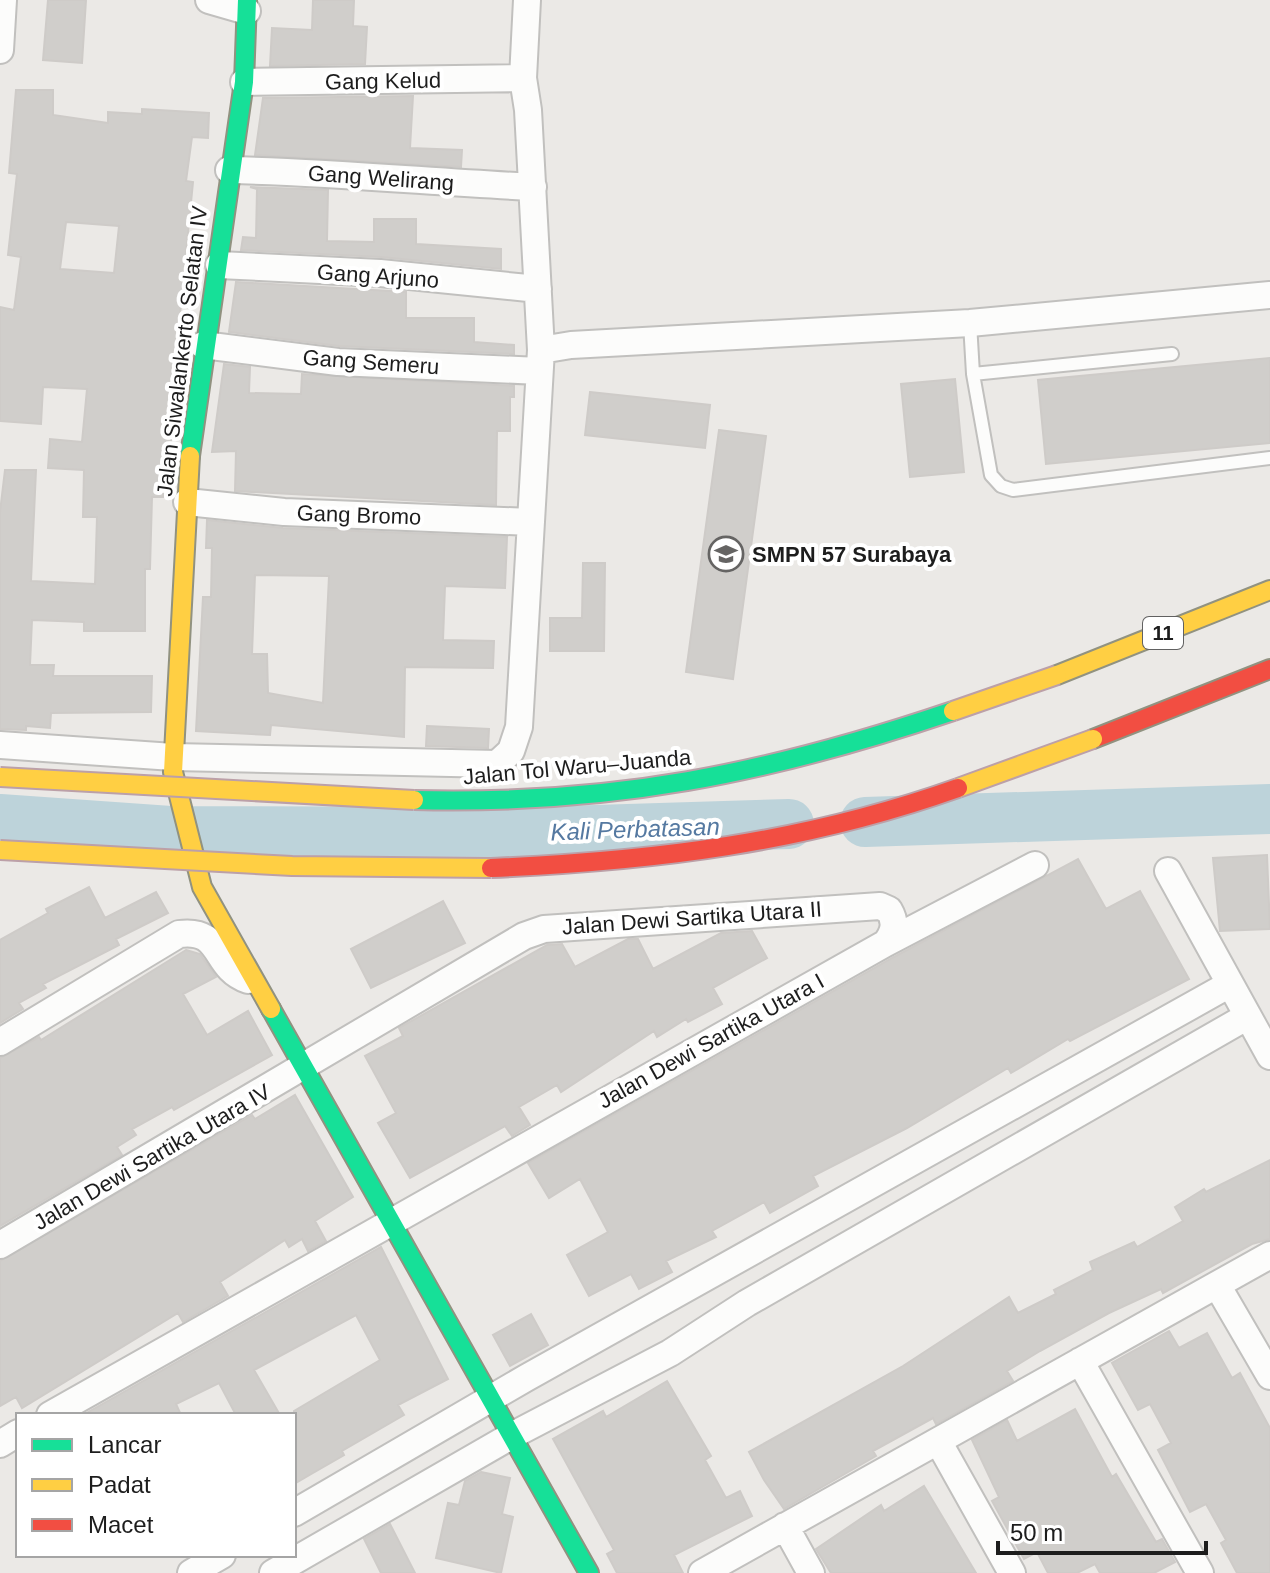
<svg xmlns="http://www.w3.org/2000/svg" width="1270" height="1573" viewBox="0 0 1270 1573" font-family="Helvetica,sans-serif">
  <rect width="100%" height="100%" fill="#ebe9e6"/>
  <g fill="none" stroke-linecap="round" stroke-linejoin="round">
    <path stroke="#bdd3da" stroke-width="50" d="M0 819 170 831 531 832 789 824
      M865 822 1270 809"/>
  </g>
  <path fill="#d0cecb" stroke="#cecbc8" stroke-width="2" fill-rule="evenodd" d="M48 0H86L82 63 43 60Z
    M313 0H354L353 26 367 27 365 64 270 66 272 28 312 30Z
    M16 90H53V115L108 123V112L142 114V109L209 113 208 138 192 137 186 181 193 182 176 355H183L163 497H152L150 569H145V631H84V622L32 620 30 665H54L53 676H152L151 712 51 713 50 728 26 726V730L0 729V512L5 470H36L31 581 95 584 97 517H83L84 470 48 468 50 439 82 442 87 389 43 387 41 424 0 421V307L14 310 21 257 8 255 17 174 9 173ZM66 222 119 226 114 273 60 269Z
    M413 96 410 148 462 150 461 167 255 155 263 98Z
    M250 187 328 190 327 241 374 242V219H416V244L501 249V269L381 257 241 250 243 237 256 238 257 189Z
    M236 282 406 292V318H474V342L514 345V354L339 346 229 332Z
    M1270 358V443L1046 464 1038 380Z
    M224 364 250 367 249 393 301 394 302 374 514 386V397H510V431H497L496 505 235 491 236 451 212 452Z
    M955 379 964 472 910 477 901 384Z
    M590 392 710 405 705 448 585 435Z
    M719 430 766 436 733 679 686 672Z
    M207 520 283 528 507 537 505 588 445 586 443 640 494 641 493 668 405 667 404 737 271 725 270 735 196 731 203 597H211L212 548H206ZM255 575 329 576 323 703 268 693 267 654H252Z
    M583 563H605L604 651H550V618H582Z
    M427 726 489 729 488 748 426 746Z
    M1267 855 1270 929 1220 931 1213 858Z
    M1078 859 1106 909 1140 891 1189 979 1070 1041 1068 1039 1011 1073 1008 1068 907 1128 813 1176 818 1186 770 1213 764 1202 712 1231 716 1237 666 1261 672 1272 639 1289 631 1274 589 1296 567 1255 608 1232 580 1179 549 1198 528 1163 894 957Z
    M89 887 105 918 156 892 168 913 116 939 119 945 43 984 46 988 19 1003 23 1009 0 1023V940L48 913 46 909Z
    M443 901 465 943 371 988 351 949Z
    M752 931 767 958 713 988 722 1004 688 1022 686 1019 657 1037 654 1031 561 1092 557 1085 519 1107 530 1125 512 1136 505 1126 410 1178 378 1123 396 1113 365 1056 403 1036 399 1028 547 945 562 944 575 967 628 939H638L653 969 721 933Z
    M186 950 200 954 216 977 183 994 207 1035 248 1011 272 1055 174 1110 172 1107 132 1129 136 1135 117 1147 122 1155 0 1226V1058L39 1037 41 1040Z
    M295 1095 353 1197 315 1221 326 1241 308 1251 302 1239 289 1247 285 1240 220 1282 228 1296 183 1322 178 1313 22 1408 16 1397 0 1406V1261L252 1115 255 1119Z
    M1270 1160V1239L1252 1244 1163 1293 1161 1289 1109 1313 1040 1351 1007 1371 1013 1381 936 1424 933 1418 873 1451 876 1456 784 1509 764 1480 749 1452 903 1366 1009 1297 1018 1313 1056 1294 1054 1290 1093 1270 1090 1262 1134 1242 1137 1247 1183 1221 1175 1207 1204 1189 1206 1192Z
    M381 1247 448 1379 398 1405 404 1415 342 1451 344 1455 313 1473 294 1484V1411L380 1360 356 1315 254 1370 280 1415H236L219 1383 176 1404 181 1415H83Z
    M531 1314 548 1345 510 1366 493 1335Z
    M1169 1331 1179 1348 1207 1333 1232 1378 1240 1373 1270 1428V1573H1237L1221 1543 1226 1540 1206 1504 1190 1512 1158 1450 1171 1443 1150 1404 1138 1410 1112 1363Z
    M667 1381 711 1456 705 1460 726 1498 740 1491 752 1516 674 1555 683 1573H617L607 1554 614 1550 553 1439 603 1411 606 1417Z
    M1075 1409 1112 1477 1116 1474 1156 1542 1162 1539 1175 1562 1154 1573H1100L1095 1564 1077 1573H1048L1037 1552 1024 1559 992 1501 999 1497 972 1440 1007 1420 1017 1441Z
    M481 1472 510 1478 502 1514 513 1517 501 1573 436 1558 448 1503 459 1505 465 1481Z
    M924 1486 976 1573H831L816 1549 881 1505 884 1511Z
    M390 1524 415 1573H381L364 1539Z"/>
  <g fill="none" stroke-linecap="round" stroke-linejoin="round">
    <g stroke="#c1c0be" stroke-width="16">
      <path id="lane" d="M970 323 973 374 1172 354
        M973 374 991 475 1001 486 1013 490 1270 458"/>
    </g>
    <g stroke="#c1c0be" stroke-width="30">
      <path id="street" d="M209 0 247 11
        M527 0 523 78 528 110 541 350
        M0 50 3 0
        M244 82 523 78
        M229 170C331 172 432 182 533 187
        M219 265 380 273 538 289
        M203 345 338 362 539 371
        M187 502 284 512 531 522
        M0 745 173 757 497 764 511 751 519 727 541 350 571 345 970 323 1270 295
        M1168 871 1270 1056
        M0 1042 179 934C224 928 212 968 248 980
        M0 1245 524 936 544 929 880 906 889 910C896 922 895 931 886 943
        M1217 1285 1270 1376
        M1080 1361 1200 1573
        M50 1415 886 943 1035 865
        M938 1441 1012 1573
        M0 1444 18 1433
        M294 1513 526 1378 1230 984
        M785 1526 811 1573
        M191 1573 222 1555
        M273 1573 511 1436 670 1353 747 1303 1248 1016
        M702 1573 1270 1255"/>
    </g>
    <g stroke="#919280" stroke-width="22">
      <path id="fast" d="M190 456 244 82 247 0
        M271 1009 589 1573"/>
    </g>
    <g stroke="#919280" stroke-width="22">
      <path id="slow" d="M190 456 173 772 202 887 271 1009
        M1057 675 1270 590"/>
    </g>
    <g stroke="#919280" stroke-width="22">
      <path id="jam" d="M1093 739 1270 669"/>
    </g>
    <use href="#lane" stroke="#fcfcfb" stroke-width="12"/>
    <use href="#street" stroke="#fcfcfb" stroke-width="26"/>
    <use href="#fast" stroke="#16e098" stroke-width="18"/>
    <use href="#slow" stroke="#ffcf43" stroke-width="18"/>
    <use href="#jam" stroke="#f24e42" stroke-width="18"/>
    <g stroke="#bca0a8" stroke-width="22" stroke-linecap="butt">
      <path id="fast-bridge" d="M414 800C612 805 767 774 953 711"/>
    </g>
    <g stroke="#bca0a8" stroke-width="22" stroke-linecap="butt">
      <path id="slow-bridge" d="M953 711 1057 675
        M0 777 414 800
        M958 788 1093 739
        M0 850 292 866 491 868"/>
    </g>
    <g stroke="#bca0a8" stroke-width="22" stroke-linecap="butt">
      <path id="jam-bridge" d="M491 868C654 861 803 843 958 788"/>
    </g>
    <use href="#fast-bridge" stroke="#16e098" stroke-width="18"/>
    <use href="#slow-bridge" stroke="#ffcf43" stroke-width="18"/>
    <use href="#jam-bridge" stroke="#f24e42" stroke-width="18"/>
  </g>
  <defs>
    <g id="school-ring" transform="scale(1.8)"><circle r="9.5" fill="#fff" stroke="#656463" stroke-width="1.5"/><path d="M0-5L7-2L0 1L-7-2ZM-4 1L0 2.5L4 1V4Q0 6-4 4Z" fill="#656463"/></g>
  </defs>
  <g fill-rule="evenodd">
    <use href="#school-ring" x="726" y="554"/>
  </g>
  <g text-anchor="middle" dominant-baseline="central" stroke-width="8" stroke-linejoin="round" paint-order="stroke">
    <rect fill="#fff" stroke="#616161" stroke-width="2" x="1143" y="617" width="40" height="32" rx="6"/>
    <g font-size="20" font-weight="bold" fill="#1d1d1d">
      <text x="1163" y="633">11</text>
    </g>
    <g font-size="22" fill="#1d1d1d" stroke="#fff">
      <text transform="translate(383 81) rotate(-1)">Gang Kelud</text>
      <text transform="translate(381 178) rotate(4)">Gang Welirang</text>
      <text transform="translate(378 276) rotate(4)">Gang Arjuno</text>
      <text transform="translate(182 351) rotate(-83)">Jalan Siwalankerto Selatan IV</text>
      <text transform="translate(371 362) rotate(4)">Gang Semeru</text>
      <text transform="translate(359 515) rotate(2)">Gang Bromo</text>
      <text transform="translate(577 767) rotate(-5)">Jalan Tol Waru–Juanda</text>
      <text transform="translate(692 918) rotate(-4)">Jalan Dewi Sartika Utara II</text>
      <text transform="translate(711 1041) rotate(-29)">Jalan Dewi Sartika Utara I</text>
      <text transform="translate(152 1157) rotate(-30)">Jalan Dewi Sartika Utara IV</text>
    </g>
    <g font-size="22" font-weight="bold" fill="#1d1d1d" stroke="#fff" text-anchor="start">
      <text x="752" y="554">SMPN 57 Surabaya</text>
    </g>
    <g font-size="24" font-style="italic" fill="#5579a1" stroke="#fff">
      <text transform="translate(635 829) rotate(-2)">Kali Perbatasan</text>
    </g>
  </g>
  <rect x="16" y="1413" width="280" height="144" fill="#ffffff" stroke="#a5a5a5" stroke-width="2"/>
  <rect x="32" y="1439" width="40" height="12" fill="#16e098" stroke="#a5a5a5" stroke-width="2"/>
  <text x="88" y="1453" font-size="24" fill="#1d1d1d">Lancar</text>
  <rect x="32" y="1479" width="40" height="12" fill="#ffcf43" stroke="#a5a5a5" stroke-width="2"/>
  <text x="88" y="1493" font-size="24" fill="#1d1d1d">Padat</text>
  <rect x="32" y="1519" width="40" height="12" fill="#f24e42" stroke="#a5a5a5" stroke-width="2"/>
  <text x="88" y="1533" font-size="24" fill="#1d1d1d">Macet</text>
  <path d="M998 1541v12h208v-12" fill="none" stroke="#1d1d1d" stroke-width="4"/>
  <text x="1010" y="1541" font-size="24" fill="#1d1d1d" stroke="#ffffff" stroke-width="6" paint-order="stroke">50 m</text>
</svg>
